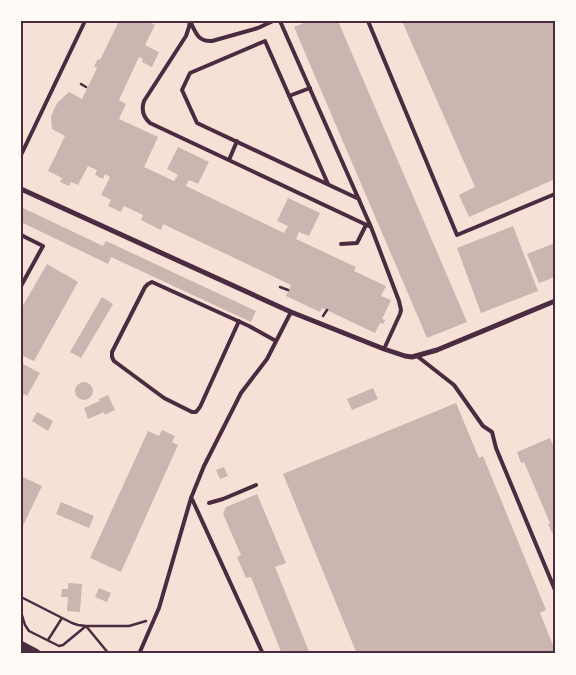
<svg xmlns="http://www.w3.org/2000/svg" width="576" height="675" viewBox="0 0 576 675" font-family="'Nunito Sans',sans-serif">
  <rect width="100%" height="100%" fill="#f7e1d7"/>
  <path fill="#ccb4b1" d="M119 21H147L155 25 145 45 159 52 152 67 142 62 143 59 139 57 119 100 126 104 119 119 158 137 144 167 174 181 178 175 167 169 178 147 209 162 198 184 189 180 186 186 284 233 288 226 277 221 288 198 320 213 309 236 299 232 296 239 356 267 354 271 386 286 381 296 391 300 382 319 385 320 383 324 380 323 375 333 322 308 320 312 286 296 291 285 163 224 161 230 141 220 143 215 124 206 121 212 108 206 111 200 101 195 110 177 105 174 103 179 95 175 97 170 88 166 78 185 71 182 69 186 60 182 62 178 48 171 65 136 52 129 51 117 54 109 58 102 69 92 82 99 97 68 94 66 98 59 100 60Z
    M309 21H338L467 322 427 338 294 27Z
    M402 21H555V179L469 217 459 195 475 187Z
    M21 207 103 246 106 241 256 311 251 322 111 257 108 264 21 222Z
    M513 226 538 291 481 313 457 248Z
    M555 243V277L539 283 527 254Z
    M47 264 78 282 34 361 21 355V309Z
    M102 297 113 304 81 358 70 352Z
    M21 363 40 373 27 396 24 394 21 400Z
    M75 391a9 9 0 1 1 18 0a9 9 0 1 1-18 0Z
    M373 388 378 399 352 410 347 399Z
    M108 395 115 410 105 415 104 412 88 419 84 408 100 401 99 399Z
    M456 403 479 458 483 456 546 610 540 613 555 650V654H357L283 474Z
    M37 412 53 421 48 431 32 421Z
    M162 430 175 436 172 442 178 445 121 572 90 558 148 431 159 436Z
    M550 438 555 450V532L552 533 548 524 550 523 524 462 521 463 517 452Z
    M224 467 228 476 220 479 216 470Z
    M21 476 42 486 21 530Z
    M257 494 286 563 275 567 310 654H282L251 577 246 578 237 557 241 555 223 514 226 507Z
    M61 502 94 516 89 528 56 514Z
    M68 583 82 584 80 612 67 611 68 597H61L62 589H68Z
    M99 588 111 593 107 602 95 597Z"/>
  <g fill="none" stroke-linecap="round" stroke-linejoin="round">
    <path stroke="#4a2c40" stroke-width="2.5" d="M81 84 86 87
      M280 287 288 290
      M323 316 327 310
      M21 597 72 623 78 625 86 626 109 654
      M21 612 25 625 29 631 59 646 63 645 86 626H129L146 621
      M48 640 62 618"/>
    <path stroke="#4a2c40" stroke-width="4" d="M190 21 189 27 186 36 144 101C141 110 143 117 150 123L371 227
      M280 21 371 227 399 301 401 310 400 314 384 349
      M368 21 457 235 555 194
      M191 23C196 34 199 42 212 41L258 28 273 21
      M289 96 310 88
      M21 155 85 21
      M229 160 237 141
      M328 184 265 41 190 73 182 90 197 123 359 199
      M21 235 43 246 21 286
      M341 244 357 243 366 225
      M239 321 200 407 196 412H192L164 398 114 361 112 357V352L145 287 148 284 152 282 249 326 276 341
      M417 356 454 385 483 426 492 432 496 448 555 590
      M192 499 263 654
      M209 503 223 499 256 485
      M139 654 159 608 191 498 204 466 241 393 267 359 291 312"/>
    <path stroke="#4a2c40" stroke-width="5" d="M21 189 291 312 384 349 405 356 412 357 437 350 555 301"/>
    <path stroke="#4a2c40" stroke-width="10" d="M21 646 36 654"/>
  </g>
  <rect width="576" height="675" fill="none" stroke="#fffaf5" stroke-width="45"/>
  <rect x="22" y="22" width="532" height="630" fill="none" stroke="#4a2c40" stroke-width="2"/>
</svg>
